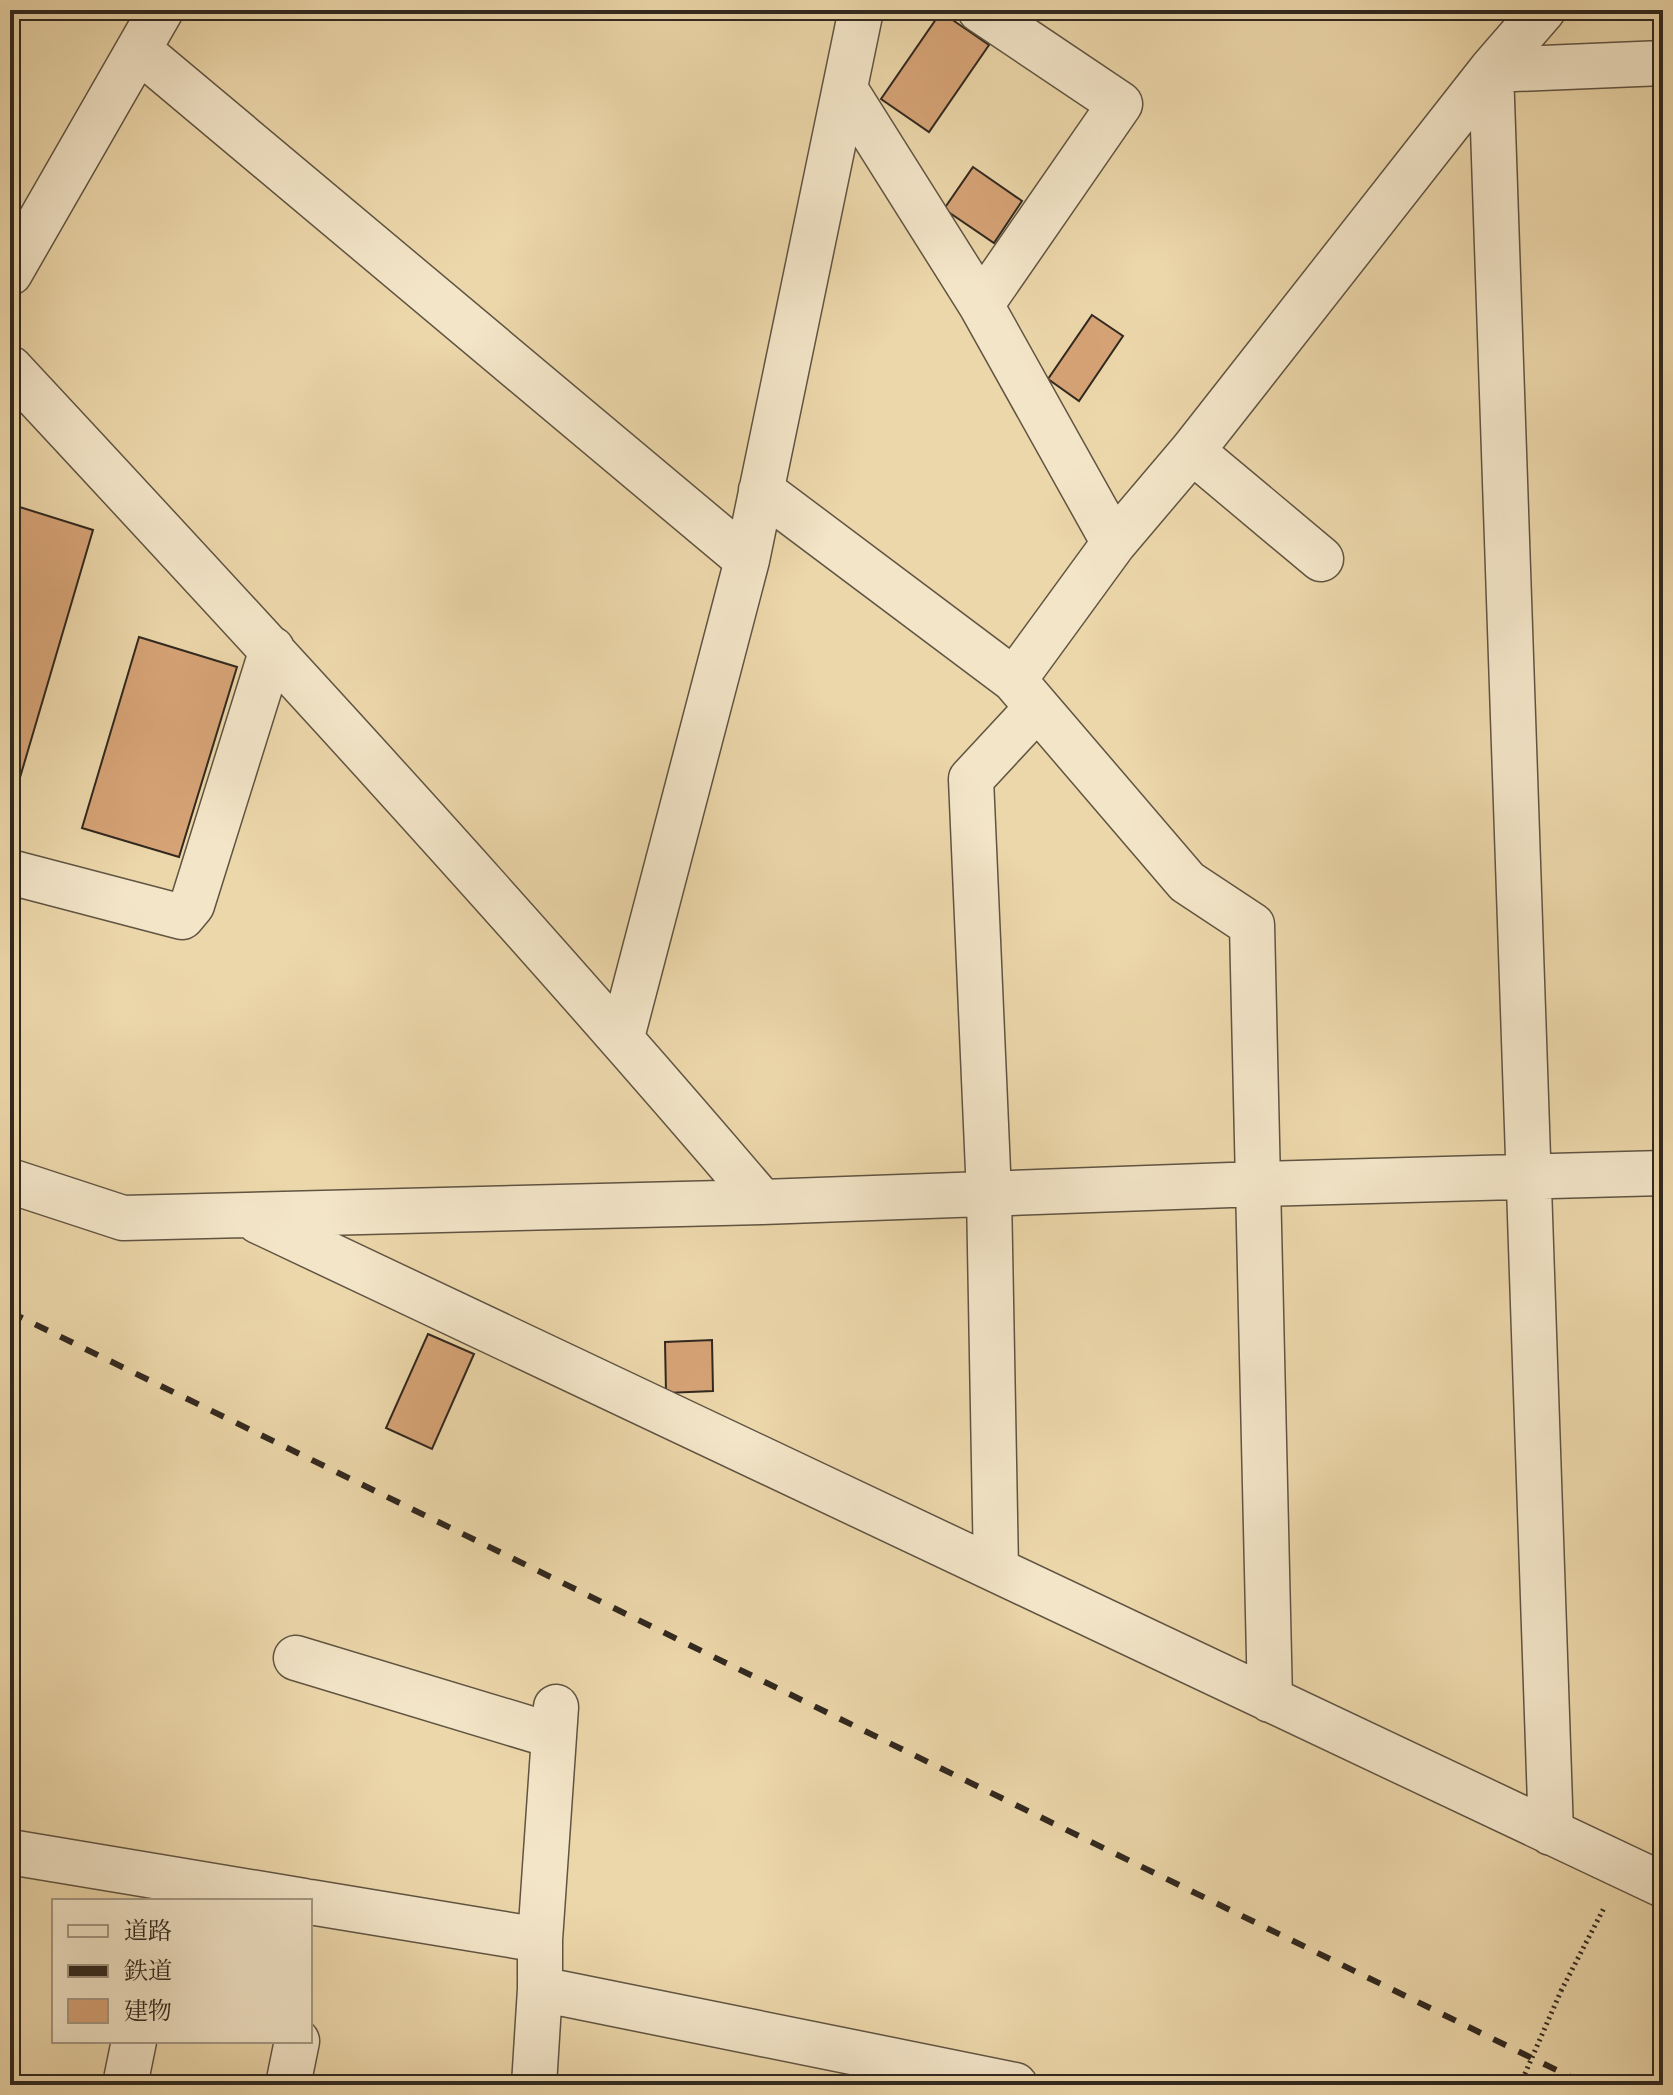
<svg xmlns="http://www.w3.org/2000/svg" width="1673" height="2095" viewBox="0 0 1673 2095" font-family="'EB Garamond','Noto Serif JP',serif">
  <rect width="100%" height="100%" fill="#ecd7aa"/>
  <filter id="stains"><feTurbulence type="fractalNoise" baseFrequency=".0025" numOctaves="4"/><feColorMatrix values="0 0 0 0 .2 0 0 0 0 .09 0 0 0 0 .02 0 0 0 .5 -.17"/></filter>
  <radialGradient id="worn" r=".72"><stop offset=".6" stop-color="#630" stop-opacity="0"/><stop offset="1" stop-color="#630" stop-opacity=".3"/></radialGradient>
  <path fill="#d6a376" stroke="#31281f" stroke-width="2" d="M941 12 989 45 929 132 881 99Z
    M973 167 1022 201 994 243 944 209Z
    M1092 315 1123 336 1079 401 1048 379Z
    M10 504 93 530 11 808H10Z
    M139 637 237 667 179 857 82 828Z
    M428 1334 474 1354 432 1449 386 1428Z
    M712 1340 713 1391 666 1393 665 1342Z"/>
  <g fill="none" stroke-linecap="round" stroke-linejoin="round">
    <g stroke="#605442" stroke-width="47">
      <path id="minor" d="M980 10 1120 104 981 305
        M140 51 747 560
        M845 89 981 305 1114 543
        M10 273 161 10
        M10 368C265 642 519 917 762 1202
        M1192 451 1321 559
        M761 490 1014 680 1187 882 1252 925 1270 1700
        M1014 680 1114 543 1192 451 1491 70 1543 10
        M10 872 182 917 192 905 272 649
        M622 1037 747 560 861 10
        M10 1181 123 1218 762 1202 1258 1184 1663 1173
        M258 1221 1663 1885
        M996 1569 989 1194 971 779 1036 709
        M296 1658 554 1736
        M1551 1833 1491 70 1663 63
        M10 1852 304 1901
        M310 1902 540 1940
        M540 1989 1015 2085
        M125 2085 134 2041
        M288 2085 297 2041
        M534 2085 540 1989V1940L556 1707"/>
    </g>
    <path stroke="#31281f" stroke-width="5" stroke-dasharray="2 4" stroke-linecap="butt" d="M1561 1991 1605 1906"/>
    <use href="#minor" stroke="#f3e5c8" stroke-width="44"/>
    <path stroke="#31281f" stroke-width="6" stroke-dasharray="14 14" stroke-linecap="butt" d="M10 1312 1587 2085"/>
    <path stroke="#31281f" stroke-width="5" stroke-dasharray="2 4" stroke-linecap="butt" d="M1520 2085 1561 1991"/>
  </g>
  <rect width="1673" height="2095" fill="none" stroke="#ecd7aa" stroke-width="40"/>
  <rect x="12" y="12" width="1649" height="2071" fill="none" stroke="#31281f" stroke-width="4"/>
  <rect x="20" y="20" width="1633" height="2055" fill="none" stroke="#31281f" stroke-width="2"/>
  <rect x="52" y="1899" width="260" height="144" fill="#f3e5c8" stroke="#a59984" stroke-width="2"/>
  <rect x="68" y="1925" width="40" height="12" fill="#f3e5c8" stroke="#a59984" stroke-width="2"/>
  <text x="124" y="1939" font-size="24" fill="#31281f">道路</text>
  <rect x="68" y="1965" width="40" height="12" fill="#31281f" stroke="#a59984" stroke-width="2"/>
  <text x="124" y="1979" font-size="24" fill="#31281f">鉄道</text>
  <rect x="68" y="1999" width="40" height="24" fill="#d6a376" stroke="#a59984" stroke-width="2"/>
  <text x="124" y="2019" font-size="24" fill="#31281f">建物</text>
  <rect width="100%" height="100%" filter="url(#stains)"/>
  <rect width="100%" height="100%" fill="url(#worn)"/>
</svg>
